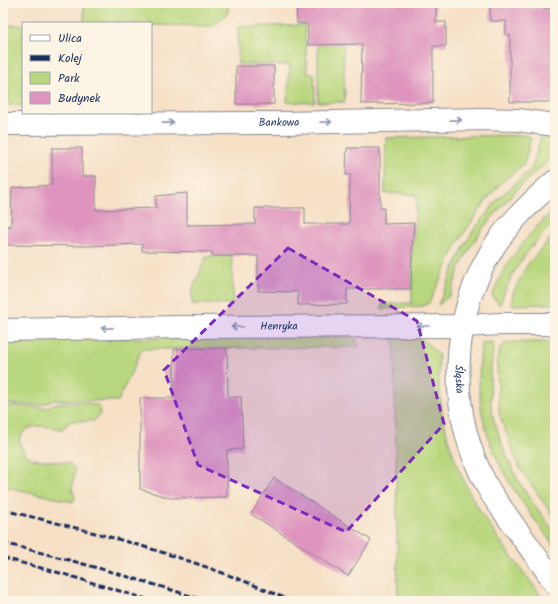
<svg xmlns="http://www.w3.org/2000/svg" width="558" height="604" viewBox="0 0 558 604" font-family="Kalam,sans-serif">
  <rect width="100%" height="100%" fill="#fcf5e5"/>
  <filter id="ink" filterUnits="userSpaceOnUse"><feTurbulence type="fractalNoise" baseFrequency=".025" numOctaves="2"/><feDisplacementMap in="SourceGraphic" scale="8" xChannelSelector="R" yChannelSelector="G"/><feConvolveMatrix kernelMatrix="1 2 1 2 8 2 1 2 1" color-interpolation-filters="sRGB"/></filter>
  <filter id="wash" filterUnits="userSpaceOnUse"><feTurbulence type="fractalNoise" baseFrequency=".012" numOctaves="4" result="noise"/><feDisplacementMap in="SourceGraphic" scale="16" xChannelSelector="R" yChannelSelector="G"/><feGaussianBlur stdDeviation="0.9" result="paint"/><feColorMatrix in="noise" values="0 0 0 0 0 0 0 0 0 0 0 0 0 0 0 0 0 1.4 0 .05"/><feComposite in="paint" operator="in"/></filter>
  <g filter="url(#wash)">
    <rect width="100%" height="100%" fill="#f6e0c6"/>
    <path fill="#b9d77e" stroke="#6a836e" d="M84 3H228V13L214 26 151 25V23H84Z
      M3 25H23V105H9L7 86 3 78Z
      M305 25 307 73 314 74 315 102H287L290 65 238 64V27Z
      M318 25 343 46 345 102H318Z
      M542 133 551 140 553 144 554 149 550 159 517 189 483 228 471 246 460 267 450 295 438 305 457 261 465 245 473 231 498 199 532 168Z
      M526 135 531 138 524 164 501 183 487 199 458 242 429 303 423 306 382 309V304L412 303V250L417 195 385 193 386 138Z
      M555 209V222C530 246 510 271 500 305L492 296C505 261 528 234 555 209Z
      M555 233V304L511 305 513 293 528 264Z
      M212 256H232L233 304H192V291L206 257Z
      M417 336 424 340 439 355C436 405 449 456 473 499 493 535 521 568 545 601H398L394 337Z
      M352 337 356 339 359 347 142 349 118 401 54 400 41 405 3 404V339Z
      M494 342 490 375 491 404 494 421 504 450 518 480 525 492 555 533V547C521 501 486 458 480 399 478 380 480 362 481 343Z
      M513 342H555V519L518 465 499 413 497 363 500 349 504 344Z
      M56 403H88L99 406 100 414 94 421H71L62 429C45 427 26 420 19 441L25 454 33 459 70 463 75 468 72 490 75 496 73 502 3 486V408L14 406 46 408Z"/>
    <g id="blocks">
      <path fill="#de94be" d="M296 3H436V22H446V46H433V103L361 104 362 44 308 45V24L297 23Z
        M490 3H521V8L555 9V102H510V35H506V21H490Z
        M236 66H274V104H236Z
        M52 148H82V176H96V210L156 208V196L187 193V225L255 224V208H305V224H349L350 175H346L347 148H380V208H384V224L414 223 412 249 411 289H347V304L298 305V292L258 291V256H212V252L142 251V244L88 246 3 245V226H11L12 188 52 185Z
        M227 348 228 397H241L243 449 227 450V497L170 498 140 489V398H174V349Z
        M274 478 371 540 348 576 251 514Z"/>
    </g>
  </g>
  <g filter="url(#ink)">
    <use href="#blocks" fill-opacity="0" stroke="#888892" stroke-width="1"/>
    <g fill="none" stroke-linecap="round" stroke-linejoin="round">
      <g stroke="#888892" stroke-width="24">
        <g id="minor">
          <path id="s1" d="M3 124 282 123 484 119 518 120 555 125"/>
          <path id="s2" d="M3 330 179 327 462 326 501 324H555"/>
        </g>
      </g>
      <g stroke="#888892" stroke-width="24">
        <g id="tertiary">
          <path id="s3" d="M555 181C534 199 513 219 497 242 449 314 446 410 487 486 493 498 502 508 509 519 524 540 540 561 555 583"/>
        </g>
      </g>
      <use href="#minor" stroke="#fff" stroke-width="22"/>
      <use href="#tertiary" stroke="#fff" stroke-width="22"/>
      <path stroke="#1b2f5e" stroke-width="3" stroke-dasharray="6 3" stroke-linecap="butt" d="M3 510C101 533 199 559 291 601
        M3 543C72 560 139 579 206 601
        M3 558 60 573 153 601"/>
    </g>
    <defs><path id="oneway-shaft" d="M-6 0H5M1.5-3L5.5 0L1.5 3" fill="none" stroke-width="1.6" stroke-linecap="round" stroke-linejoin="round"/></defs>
    <g stroke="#8d97ae">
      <use href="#oneway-shaft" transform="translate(456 120) rotate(-1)"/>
      <use href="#oneway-shaft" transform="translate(326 122) rotate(-1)"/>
      <use href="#oneway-shaft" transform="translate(168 123) rotate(-1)"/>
      <use href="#oneway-shaft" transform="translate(423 326) rotate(180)"/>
      <use href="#oneway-shaft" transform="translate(237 327) rotate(180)"/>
      <use href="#oneway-shaft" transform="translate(107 328) rotate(179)"/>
    </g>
  </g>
  <path fill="#7b2cbf" fill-opacity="0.2" stroke="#7b2cbf" stroke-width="3" stroke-dasharray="8 5" stroke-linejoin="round" d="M288 248 417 321 444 424 346 532 198 465 164 370Z"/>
  <g text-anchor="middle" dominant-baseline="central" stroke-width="4" stroke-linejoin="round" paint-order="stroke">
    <g font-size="11" fill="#1b2f5e" stroke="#fcf5e5">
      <text stroke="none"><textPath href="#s1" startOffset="276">Bankowa</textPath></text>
      <text stroke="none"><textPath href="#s2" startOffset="276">Henryka</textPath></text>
      <text stroke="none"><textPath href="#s3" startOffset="229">Śląska</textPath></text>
    </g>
  </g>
  <rect width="558" height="604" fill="none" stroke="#fcf5e5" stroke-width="16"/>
  <rect x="22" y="22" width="130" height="92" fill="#fcf5e5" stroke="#a2a6af"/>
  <rect x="30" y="35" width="20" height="6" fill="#ffffff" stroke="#a2a6af"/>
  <text x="58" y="42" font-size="12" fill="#1b2f5e">Ulica</text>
  <rect x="30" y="55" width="20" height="6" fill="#1b2f5e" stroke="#a2a6af"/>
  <text x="58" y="62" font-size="12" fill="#1b2f5e">Kolej</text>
  <rect x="30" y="72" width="20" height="12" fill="#b9d77e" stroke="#a2a6af"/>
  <text x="58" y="82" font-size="12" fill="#1b2f5e">Park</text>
  <rect x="30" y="92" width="20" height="12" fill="#de94be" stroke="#a2a6af"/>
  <text x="58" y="102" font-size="12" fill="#1b2f5e">Budynek</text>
</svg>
